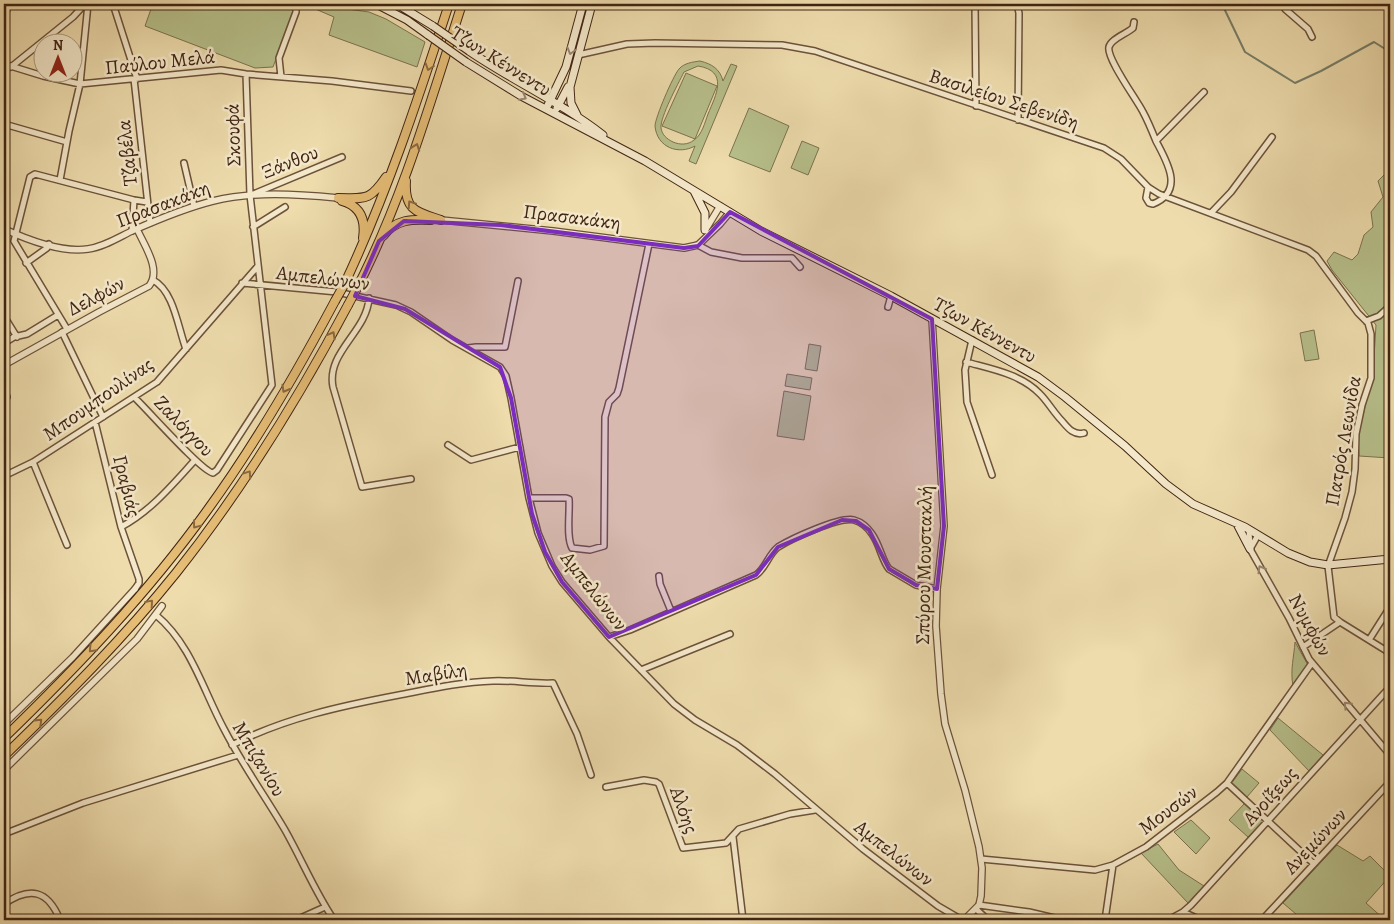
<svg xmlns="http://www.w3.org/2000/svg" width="1394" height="924" viewBox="0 0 1394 924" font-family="Alegreya,serif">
  <rect width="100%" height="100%" fill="#eedcad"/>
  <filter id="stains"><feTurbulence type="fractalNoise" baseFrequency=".004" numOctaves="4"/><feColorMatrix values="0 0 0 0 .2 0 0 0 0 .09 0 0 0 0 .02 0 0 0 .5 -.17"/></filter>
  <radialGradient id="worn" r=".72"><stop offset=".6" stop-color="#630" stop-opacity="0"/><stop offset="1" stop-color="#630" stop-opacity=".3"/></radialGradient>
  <path fill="#b7c08b" stroke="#7c724f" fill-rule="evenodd" d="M135 4H284L295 8 273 67 255 68 145 26 151 9Z
    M314 4H336L340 5V8L369 12 386 19 425 42 417 67 329 35 334 17 313 8Z
    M700 61C712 64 720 69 723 81L731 64 737 66 696 164 689 161 695 146C679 155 657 148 655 126 655 118 673 76 679 69 684 63 693 62 700 61ZM698 66C729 71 716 95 708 114 705 122 702 135 694 140 688 145 680 145 673 142 667 139 662 135 661 128 660 117 678 84 684 72Z
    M686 73 717 86 695 139 662 126Z
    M749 108 789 126 770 172 729 156Z
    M802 141 819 148 808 175 791 168Z
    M1390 169V458L1359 456 1358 436 1373 374 1376 325 1332 270 1327 261 1334 252 1352 260 1358 254 1364 235 1373 227 1371 212 1383 197 1378 181Z
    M1314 330 1319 359 1305 361 1300 333Z
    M809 344 821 346 817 371 805 369Z
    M787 374 812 378 810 390 785 386Z
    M784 391 811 396 804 440 777 436Z
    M1295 642 1308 665 1293 686C1290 670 1294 657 1295 642Z
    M1278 718 1323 755 1309 771 1270 730Z
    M1242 769 1259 783 1247 797 1231 784Z
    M1245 803 1264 821 1248 837 1229 820Z
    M1191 820 1210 838 1196 854 1174 832Z
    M1158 844 1179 870 1204 886 1188 903 1141 853Z
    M1337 845 1363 861 1370 856 1390 876 1366 903 1384 919 1390 913V920H1303L1283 903Z"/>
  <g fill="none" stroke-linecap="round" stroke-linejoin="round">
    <path stroke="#777f6b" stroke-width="2" d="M1222 4 1245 52 1295 83 1321 71 1374 42 1390 52"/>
    <g stroke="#6c523a" stroke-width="8">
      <path id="minor" d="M113 4 137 79
        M975 4 976 106
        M1017 4 1019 13 1018 120
        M1285 4V9L1308 29 1312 37
        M1371 5 1372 4
        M4 21 8 4
        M1134 22 1133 28C1126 34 1111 39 1109 47 1106 58 1137 100 1143 112 1148 121 1152 131 1156 141
        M578 55 627 44 655 43 782 45 815 51 1104 148 1121 159 1148 187 1159 194 1308 250 1316 256 1358 313 1368 323 1371 334V378L1362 405 1356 434 1355 469 1352 492 1345 518 1328 566 1334 617 1340 622 1390 653
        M4 64 43 76 80 84 221 70 246 74 332 81 411 91
        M11 67 73 17 85 4
        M281 77 279 58 296 12V4
        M134 79 150 223
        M4 124 67 142
        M184 163 194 206
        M60 180 69 131 80 84 88 4
        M1148 187 1146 198 1149 203 1153 204C1185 191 1167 162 1156 141L1204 92
        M251 195 342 157
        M1211 213 1231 192 1272 137
        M253 227 285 207
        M132 231 134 200
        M698 245 711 252 742 258H792L800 267
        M26 263 47 248 49 244
        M153 280C174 291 178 328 186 349
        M242 283 337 292 396 305 411 312 452 340 500 367 506 376 511 398 529 498 538 533 552 566 562 582 609 637 674 704 695 720 737 745 775 774 863 849 938 906 962 920
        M369 298C367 332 326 352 333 387L362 487 411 479
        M888 307 891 296
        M4 316 17 337
        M1366 321 1379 316 1390 306
        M67 329 14 241 30 177 35 174 134 200 147 202
        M62 332 103 417
        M972 340 965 370 967 402 992 475
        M4 343 14 337 27 334 58 315
        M468 348 476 347H505L518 281
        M966 362C991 369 1021 374 1040 394 1048 402 1054 413 1062 421 1068 428 1074 436 1084 433
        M4 388 7 397 4 401
        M134 397C147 409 201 471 213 473L217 470 272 385 250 195 246 74
        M95 422 121 527 139 579V583L135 589
        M448 445 471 460 520 447
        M33 462 67 545
        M4 476 33 462 157 382 258 266
        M529 498H566L569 499C570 513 566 537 572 548L590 550 604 546 605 417 609 402 617 394 619 388 649 244
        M121 527C151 511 173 484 195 460
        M1249 530 1250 549 1289 618 1309 659 1390 755
        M1250 549 1258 535
        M659 576 660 584 671 611
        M156 615C191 644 203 690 224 729 242 764 265 796 285 830 302 860 315 892 334 920
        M609 637 630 630 756 575C766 568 768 555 778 547 791 539 840 516 854 520 861 522 868 528 872 534 880 545 882 561 889 569L916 585 937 589
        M1369 640 1390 607
        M1303 647 1340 622
        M641 670 730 634
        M232 745C285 718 341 706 399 695 430 689 461 682 493 681 513 680 532 684 553 683L577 734 591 775
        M1227 783 1314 864
        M606 787 644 780 656 782 659 784 683 848 726 843 739 829 790 814 815 810
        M4 834 83 803 238 755
        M733 837 743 920
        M981 859 1095 870 1113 865 1146 847 1217 792 1227 783 1312 663
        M4 904C30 886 48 890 60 920
        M979 905 1029 912 1063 920
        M976 909 988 920
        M1183 912 1201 920
        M296 920 325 907
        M1105 920 1113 865
        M1168 920 1183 912 1191 905 1390 687
        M1262 920 1390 782"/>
    </g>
    <g stroke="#6c523a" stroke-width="8">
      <path id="tertiary" d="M441 220 553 231 684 248 698 245 720 224 730 212
        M4 229C28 240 61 253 88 249 104 247 119 237 134 230 159 219 185 208 213 201 252 191 297 194 338 198
        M706 229 720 206
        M932 319 944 526 937 589 936 626 941 694 945 724 965 790 979 847 982 868 981 896 979 905 964 920
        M4 365 99 312 149 286C162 270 144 245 137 229
        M4 724 73 657 135 589
        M4 770 137 639 162 606"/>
    </g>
    <g stroke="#402413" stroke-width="9">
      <path id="secondary" d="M376 4 407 20 428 35
        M397 4 433 26
        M469 51C513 81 562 103 603 135
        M466 62 521 96 645 161 761 231 891 296 1038 377 1065 397 1125 446 1166 484 1193 504 1245 527 1288 553 1310 562 1328 565 1390 559
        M548 105 566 67 583 4
        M557 108 568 87
        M577 115 571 103 570 87 592 4
        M694 191 705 213V230
        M1237 524 1250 549"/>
    </g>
    <g stroke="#402413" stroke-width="10">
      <path id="trunk" d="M406 181C404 211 417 212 441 220
        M338 198C365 198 369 202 386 177
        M342 201C360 206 366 219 363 238
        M383 236C396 219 412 219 431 220
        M344 285C387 194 418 99 449 4
        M356 290C403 199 431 100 462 4
        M4 738C77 667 147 594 206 512 255 445 296 374 335 301
        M4 756C64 698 123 639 176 573 242 490 298 399 348 305"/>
    </g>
    <use href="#minor" stroke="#f4e8ca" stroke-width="5"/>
    <use href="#tertiary" stroke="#f4e8ca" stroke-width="5.5"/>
    <use href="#secondary" stroke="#f4e8ca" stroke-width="7"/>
    <use href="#trunk" stroke="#e7be76" stroke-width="8"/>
    <g stroke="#402413" stroke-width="9" stroke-linecap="butt">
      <path id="secondary-bridge" d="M433 26 469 51
        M428 35 466 62"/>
    </g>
    <g stroke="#402413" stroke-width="10" stroke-linecap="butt">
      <path id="trunk-bridge" d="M335 301 344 285
        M348 305 356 290"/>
    </g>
    <use href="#secondary-bridge" stroke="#f4e8ca" stroke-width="7"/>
    <use href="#trunk-bridge" stroke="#e7be76" stroke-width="8"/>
  </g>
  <defs><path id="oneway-chevron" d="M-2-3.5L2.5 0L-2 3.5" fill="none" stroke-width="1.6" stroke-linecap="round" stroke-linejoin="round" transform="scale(1.25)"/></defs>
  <g stroke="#9a866e">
    <use href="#oneway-chevron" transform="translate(571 51) rotate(106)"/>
    <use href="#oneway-chevron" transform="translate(523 97) rotate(29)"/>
    <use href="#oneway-chevron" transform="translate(1261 569) rotate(-120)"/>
    <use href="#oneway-chevron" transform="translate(1347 705) rotate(-133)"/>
  </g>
  <g stroke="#8b6940">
    <use href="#oneway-chevron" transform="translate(429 67) rotate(108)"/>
    <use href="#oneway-chevron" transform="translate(416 147) rotate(-70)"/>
    <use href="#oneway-chevron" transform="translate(411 204) rotate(-123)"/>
    <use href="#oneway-chevron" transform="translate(332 335) rotate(-61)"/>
    <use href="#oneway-chevron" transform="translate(285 389) rotate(120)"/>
    <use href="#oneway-chevron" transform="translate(248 474) rotate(-56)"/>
    <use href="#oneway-chevron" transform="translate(196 525) rotate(127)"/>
    <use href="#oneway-chevron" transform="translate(150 603) rotate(-49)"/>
    <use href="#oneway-chevron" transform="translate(92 649) rotate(133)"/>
    <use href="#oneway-chevron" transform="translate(39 722) rotate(-44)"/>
  </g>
  <path fill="#7b2cbf" fill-opacity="0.2" stroke="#7b2cbf" stroke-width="4" stroke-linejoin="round" d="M730 212 932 319 944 526 937 589 916 585 889 569 869 530 856 521 842 520 778 547 756 575 609 637 562 582 545 552 532 514 511 398 500 367 405 309 355 296 379 241 404 221 501 225 684 248 698 246Z"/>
  <g text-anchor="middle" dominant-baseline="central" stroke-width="5" stroke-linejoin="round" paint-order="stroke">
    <g font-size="20" fill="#402413" stroke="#f4e8ca">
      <text transform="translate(501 61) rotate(32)">Τζων Κέννεντυ</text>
      <text transform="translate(160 62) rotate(-6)">Παύλου Μελά</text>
      <text transform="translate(1004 99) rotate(18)">Βασιλείου Σεβενίδη</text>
      <text transform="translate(233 135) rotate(-92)">Σκουφά</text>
      <text transform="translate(127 153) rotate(-96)">Τζαβέλα</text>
      <text transform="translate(290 162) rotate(-22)">Ξάνθου</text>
      <text transform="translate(163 204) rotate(-21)">Πρασακάκη</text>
      <text transform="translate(572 217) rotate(7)">Πρασακάκη</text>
      <text transform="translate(323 278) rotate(7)">Αμπελώνων</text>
      <text transform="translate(96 296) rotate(-28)">Δελφών</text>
      <text transform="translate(985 330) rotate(29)">Τζων Κέννεντυ</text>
      <text transform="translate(98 399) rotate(-35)">Μπουμπουλίνας</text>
      <text transform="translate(184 426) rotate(46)">Ζαλόγγου</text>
      <text transform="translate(1343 441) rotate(-80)">Πατρός Λεωνίδα</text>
      <text transform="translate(127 486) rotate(76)">Γραβιάς</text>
      <text transform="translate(924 565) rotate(-89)">Σπύρου Μουστακλή</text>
      <text transform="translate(594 591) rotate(52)">Αμπελώνων</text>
      <text transform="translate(1310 625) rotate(61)">Νυμφών</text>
      <text transform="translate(436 674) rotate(-9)">Μαβίλη</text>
      <text transform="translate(259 759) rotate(59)">Μπιζανίου</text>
      <text transform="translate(1270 796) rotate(-48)">Ανοίξεως</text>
      <text transform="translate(684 810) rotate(70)">Αλόης</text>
      <text transform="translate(1168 810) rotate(-37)">Μουσών</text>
      <text transform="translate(1315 841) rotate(-47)">Ανεμώνων</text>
      <text transform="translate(894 853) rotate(38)">Αμπελώνων</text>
    </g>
  </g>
  <rect width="1394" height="924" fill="none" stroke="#eedcad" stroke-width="20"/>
  <rect x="5" y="5" width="1384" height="914" fill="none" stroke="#402413" stroke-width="2.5"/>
  <rect x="10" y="10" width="1374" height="904" fill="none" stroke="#402413"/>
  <g transform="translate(58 58)"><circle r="24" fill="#f4e8ca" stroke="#ac9a81"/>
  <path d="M0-4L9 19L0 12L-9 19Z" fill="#8f2418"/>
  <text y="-8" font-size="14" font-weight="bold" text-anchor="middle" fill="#402413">N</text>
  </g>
  <rect width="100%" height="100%" filter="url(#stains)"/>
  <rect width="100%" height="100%" fill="url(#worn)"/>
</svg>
